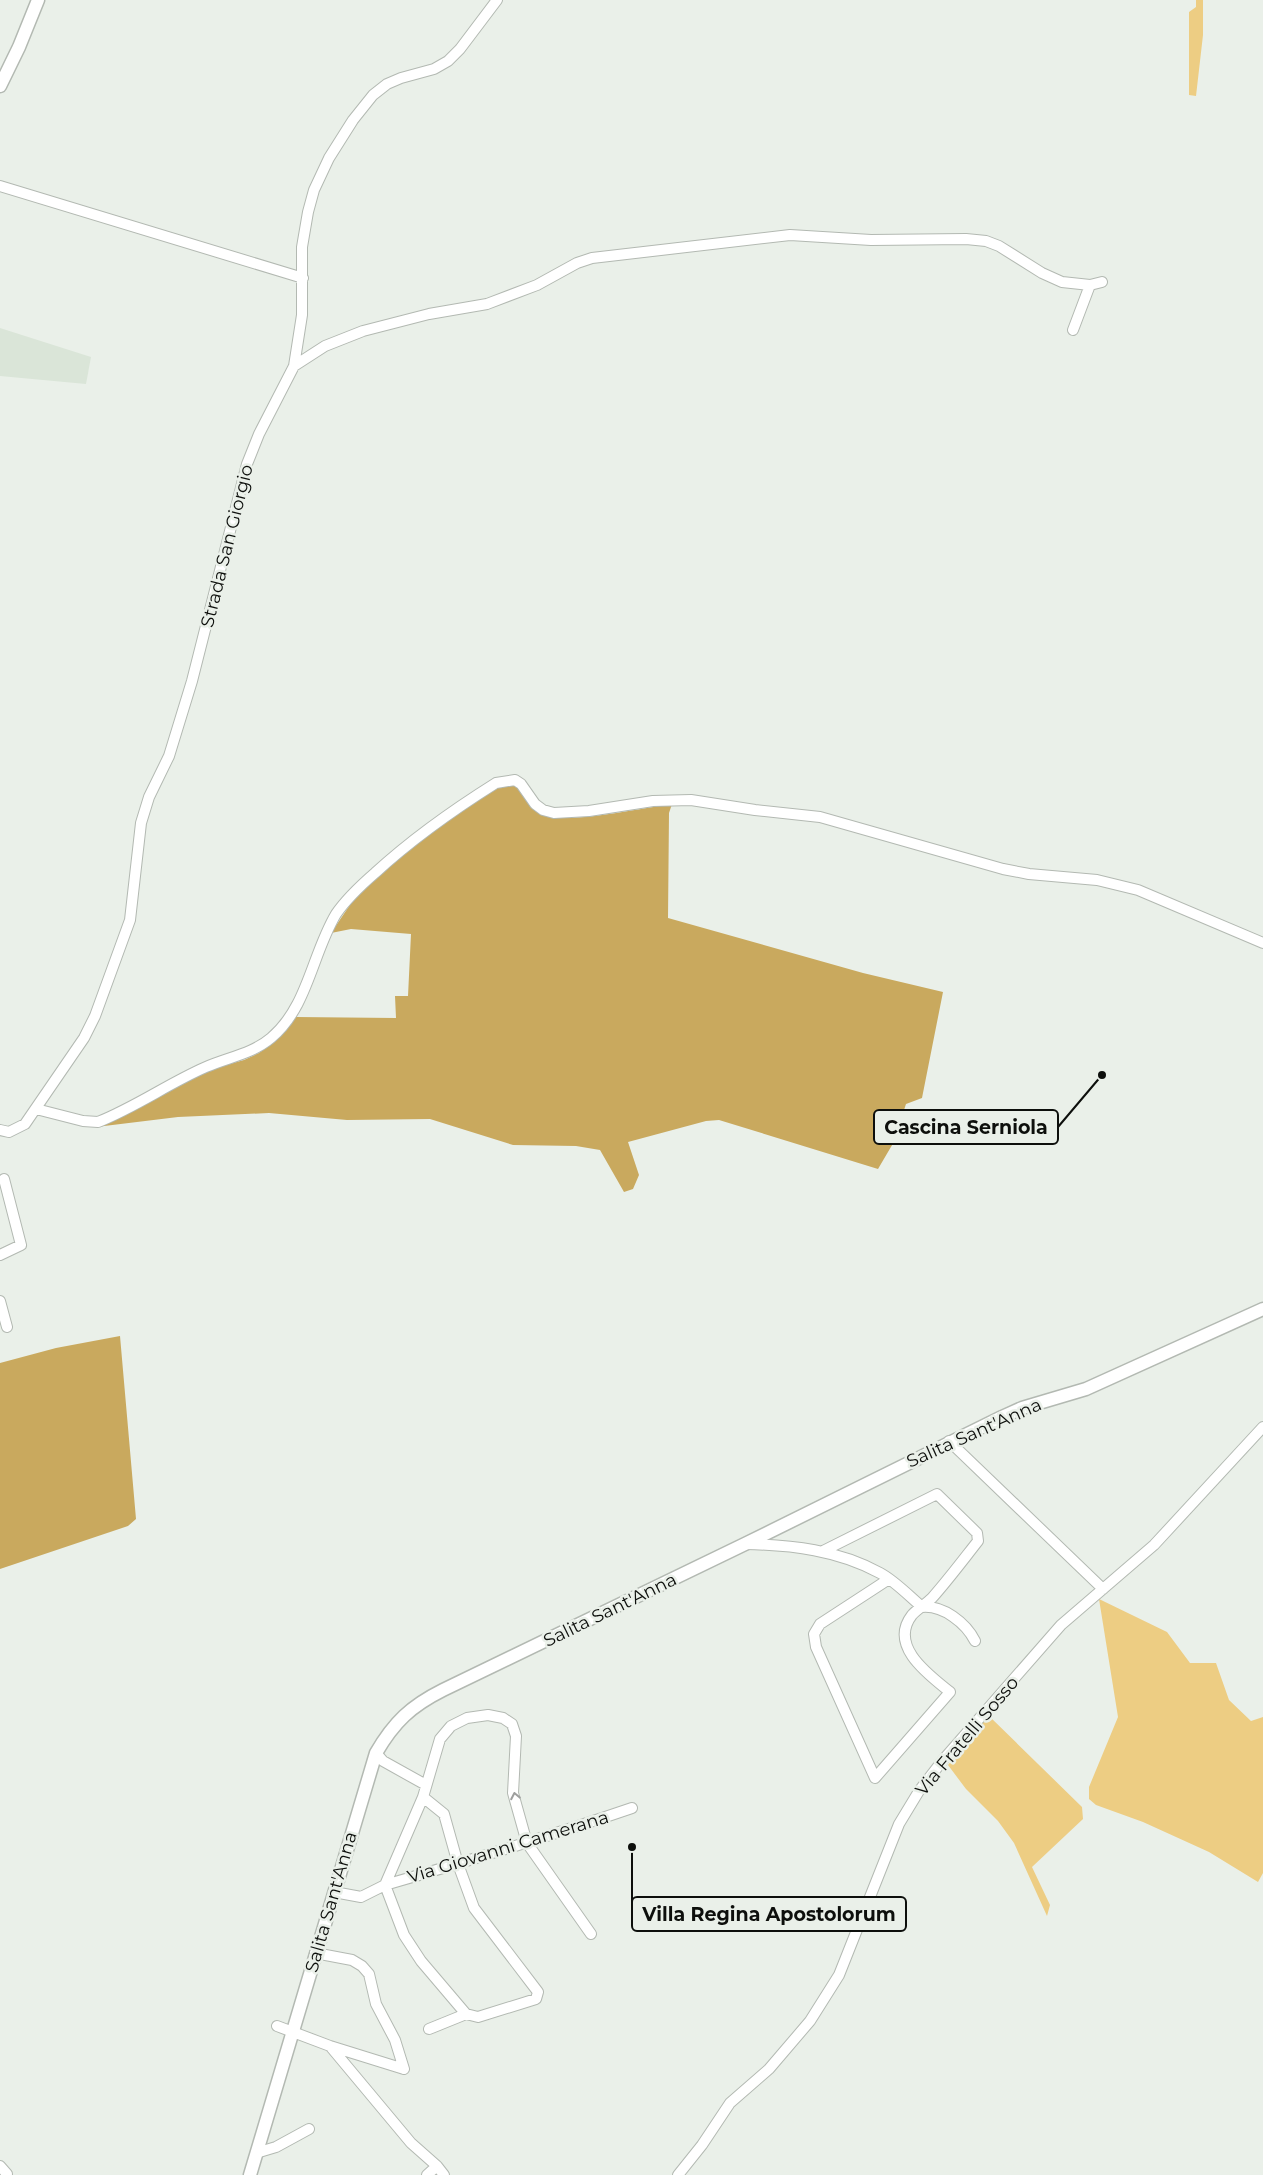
<svg xmlns="http://www.w3.org/2000/svg" width="1263" height="2175" viewBox="0 0 1263 2175" font-family="Montserrat,sans-serif">
  <rect width="100%" height="100%" fill="#eaf0e9"/>
  <path fill="#dae5d8" d="M0 328 91 357 86 384 0 376Z"/>
  <path fill="#edcd83" d="M1196 0H1203V35L1196 96 1189 95V12L1196 7Z
    M1099 1599 1167 1632 1190 1663H1216L1229 1700 1251 1721 1263 1717V1873L1258 1882 1209 1852 1143 1822 1096 1805 1089 1799V1787L1118 1717Z
    M988 1715 1082 1807 1083 1819 1032 1867 1050 1905 1047 1916 1014 1843 998 1821 966 1789 948 1765Z"/>
  <path fill="#c9a95e" d="M516 784C525 792 546 812 555 816 573 823 648 807 672 804L669 813 668 918 863 973 943 992 922 1098 906 1104 902 1116 905 1123 878 1169 719 1120 706 1121 628 1142 639 1175 633 1189 624 1192 600 1150 576 1146 513 1145 430 1119 347 1120 269 1113 178 1117 96 1127 208 1070 244 1060 259 1053 275 1041 296 1017 396 1018 395 996H408L411 934 351 929 331 933 356 896 431 831 498 786Z
    M120 1336 136 1519 128 1526 0 1569V1363L56 1348Z"/>
  <g fill="none" stroke-linecap="round" stroke-linejoin="round">
    <g stroke="#b3b9b2" stroke-width="12">
      <path id="minor" d="M0 186 303 278
        M1090 285 1102 282
        M294 366 325 346 363 331 429 314 487 304 537 285 577 263 592 258 790 235 871 240 966 239 986 241 999 246 1042 273 1062 282 1090 285 1073 330
        M36 1109 83 1121 98 1122C136 1107 169 1083 206 1067 229 1057 252 1054 271 1038 308 1007 312 954 336 914 347 898 360 886 375 873 412 839 453 810 496 783L515 780 521 784 535 804 543 810 554 813 589 811 653 801 691 800 755 810 820 817 1003 869 1029 874 1097 880 1138 890 1263 943
        M0 1130 9 1132 25 1124 84 1038 95 1016 130 920 141 823 149 797 169 756 192 681 247 464 259 434 294 366 302 315V247L308 212 314 190 329 158 353 120 373 95 387 84 401 78 434 69 448 61 460 49 497 0
        M0 1255 21 1245 4 1179
        M0 1301 7 1327
        M949 1441 1103 1589
        M745 1544C792 1545 838 1550 880 1573 895 1581 909 1596 922 1607 943 1605 966 1623 975 1641
        M823 1551 937 1494 977 1533 978 1541C963 1560 948 1580 932 1598 926 1604 917 1609 912 1615 888 1646 929 1675 950 1692L875 1778 816 1647 814 1634 820 1624 889 1579
        M376 1753 383 1761 426 1785
        M423 1797 444 1814 458 1864 474 1908 538 1992 536 1999 478 2017 466 2014 421 1961 404 1935 385 1885C468 1861 550 1836 632 1808
        M334 1892 361 1897 385 1885 423 1797 440 1739 451 1726 467 1718 488 1715 503 1718 512 1724 516 1736 513 1793 527 1843 591 1934
        M315 1953 352 1960 362 1966 369 1974 376 2004 395 2040 404 2069
        M277 2026 330 2046 404 2069
        M429 2029 466 2014
        M330 2046 411 2143 437 2166 444 2175
        M256 2153 276 2147 309 2129
        M0 2166 7 2174
        M427 2175 437 2166
        M678 2175 702 2145 730 2103 769 2069 810 2021 839 1975 899 1824 919 1791 943 1760 1061 1625 1154 1545 1263 1427"/>
    </g>
    <g stroke="#b3b9b2" stroke-width="15">
      <path id="tertiary" d="M0 86 19 47 38 0
        M250 2175 376 1753C394 1722 411 1706 443 1690L745 1544 1002 1417 1022 1408 1086 1389 1263 1309"/>
    </g>
    <use href="#minor" stroke="#fff" stroke-width="10"/>
    <use href="#tertiary" stroke="#fff" stroke-width="12"/>
  </g>
  <defs><path id="oneway-chevron" d="M-2-3.5L2.5 0L-2 3.5" fill="none" stroke-width="1.6" stroke-linecap="round" stroke-linejoin="round" transform="scale(1.25)"/></defs>
  <use stroke="#9e9f9e" href="#oneway-chevron" transform="translate(515 1796) rotate(-101)"/>
  <g text-anchor="middle" dominant-baseline="central" stroke-width="5" stroke-linejoin="round" paint-order="stroke">
    <g font-size="18" fill="#0d0f0c" stroke="#eaf0e9">
      <text transform="translate(227 546) rotate(-76)">Strada San Giorgio</text>
      <text transform="translate(974 1433) rotate(-24)">Salita Sant'Anna</text>
      <text transform="translate(610 1610) rotate(-26)">Salita Sant'Anna</text>
      <text transform="translate(967 1736) rotate(-50)">Via Fratelli Sosso</text>
      <text transform="translate(508 1847) rotate(-17)">Via Giovanni Camerana</text>
      <text transform="translate(331 1902) rotate(-74)">Salita Sant'Anna</text>
    </g>
  </g>
  <path fill="none" stroke="#0d0f0c" stroke-width="2" d="M1102 1075L1058 1127M632 1847L632 1914"/>
  <g fill="#0d0f0c" stroke="#eaf0e9" stroke-width="2">
    <circle cx="1102" cy="1075" r="5"/>
    <circle cx="632" cy="1847" r="5"/>
  </g>
  <g fill="#eaf0e9" stroke="#0d0f0c" stroke-width="2">
    <rect x="874" y="1110" width="184" height="34" rx="5"/>
    <rect x="632" y="1897" width="274" height="34" rx="5"/>
  </g>
  <g font-size="19" text-anchor="middle" font-weight="bold" fill="#0d0f0c">
    <text x="966" y="1134">Cascina Serniola</text>
    <text x="769" y="1921">Villa Regina Apostolorum</text>
  </g>
</svg>
